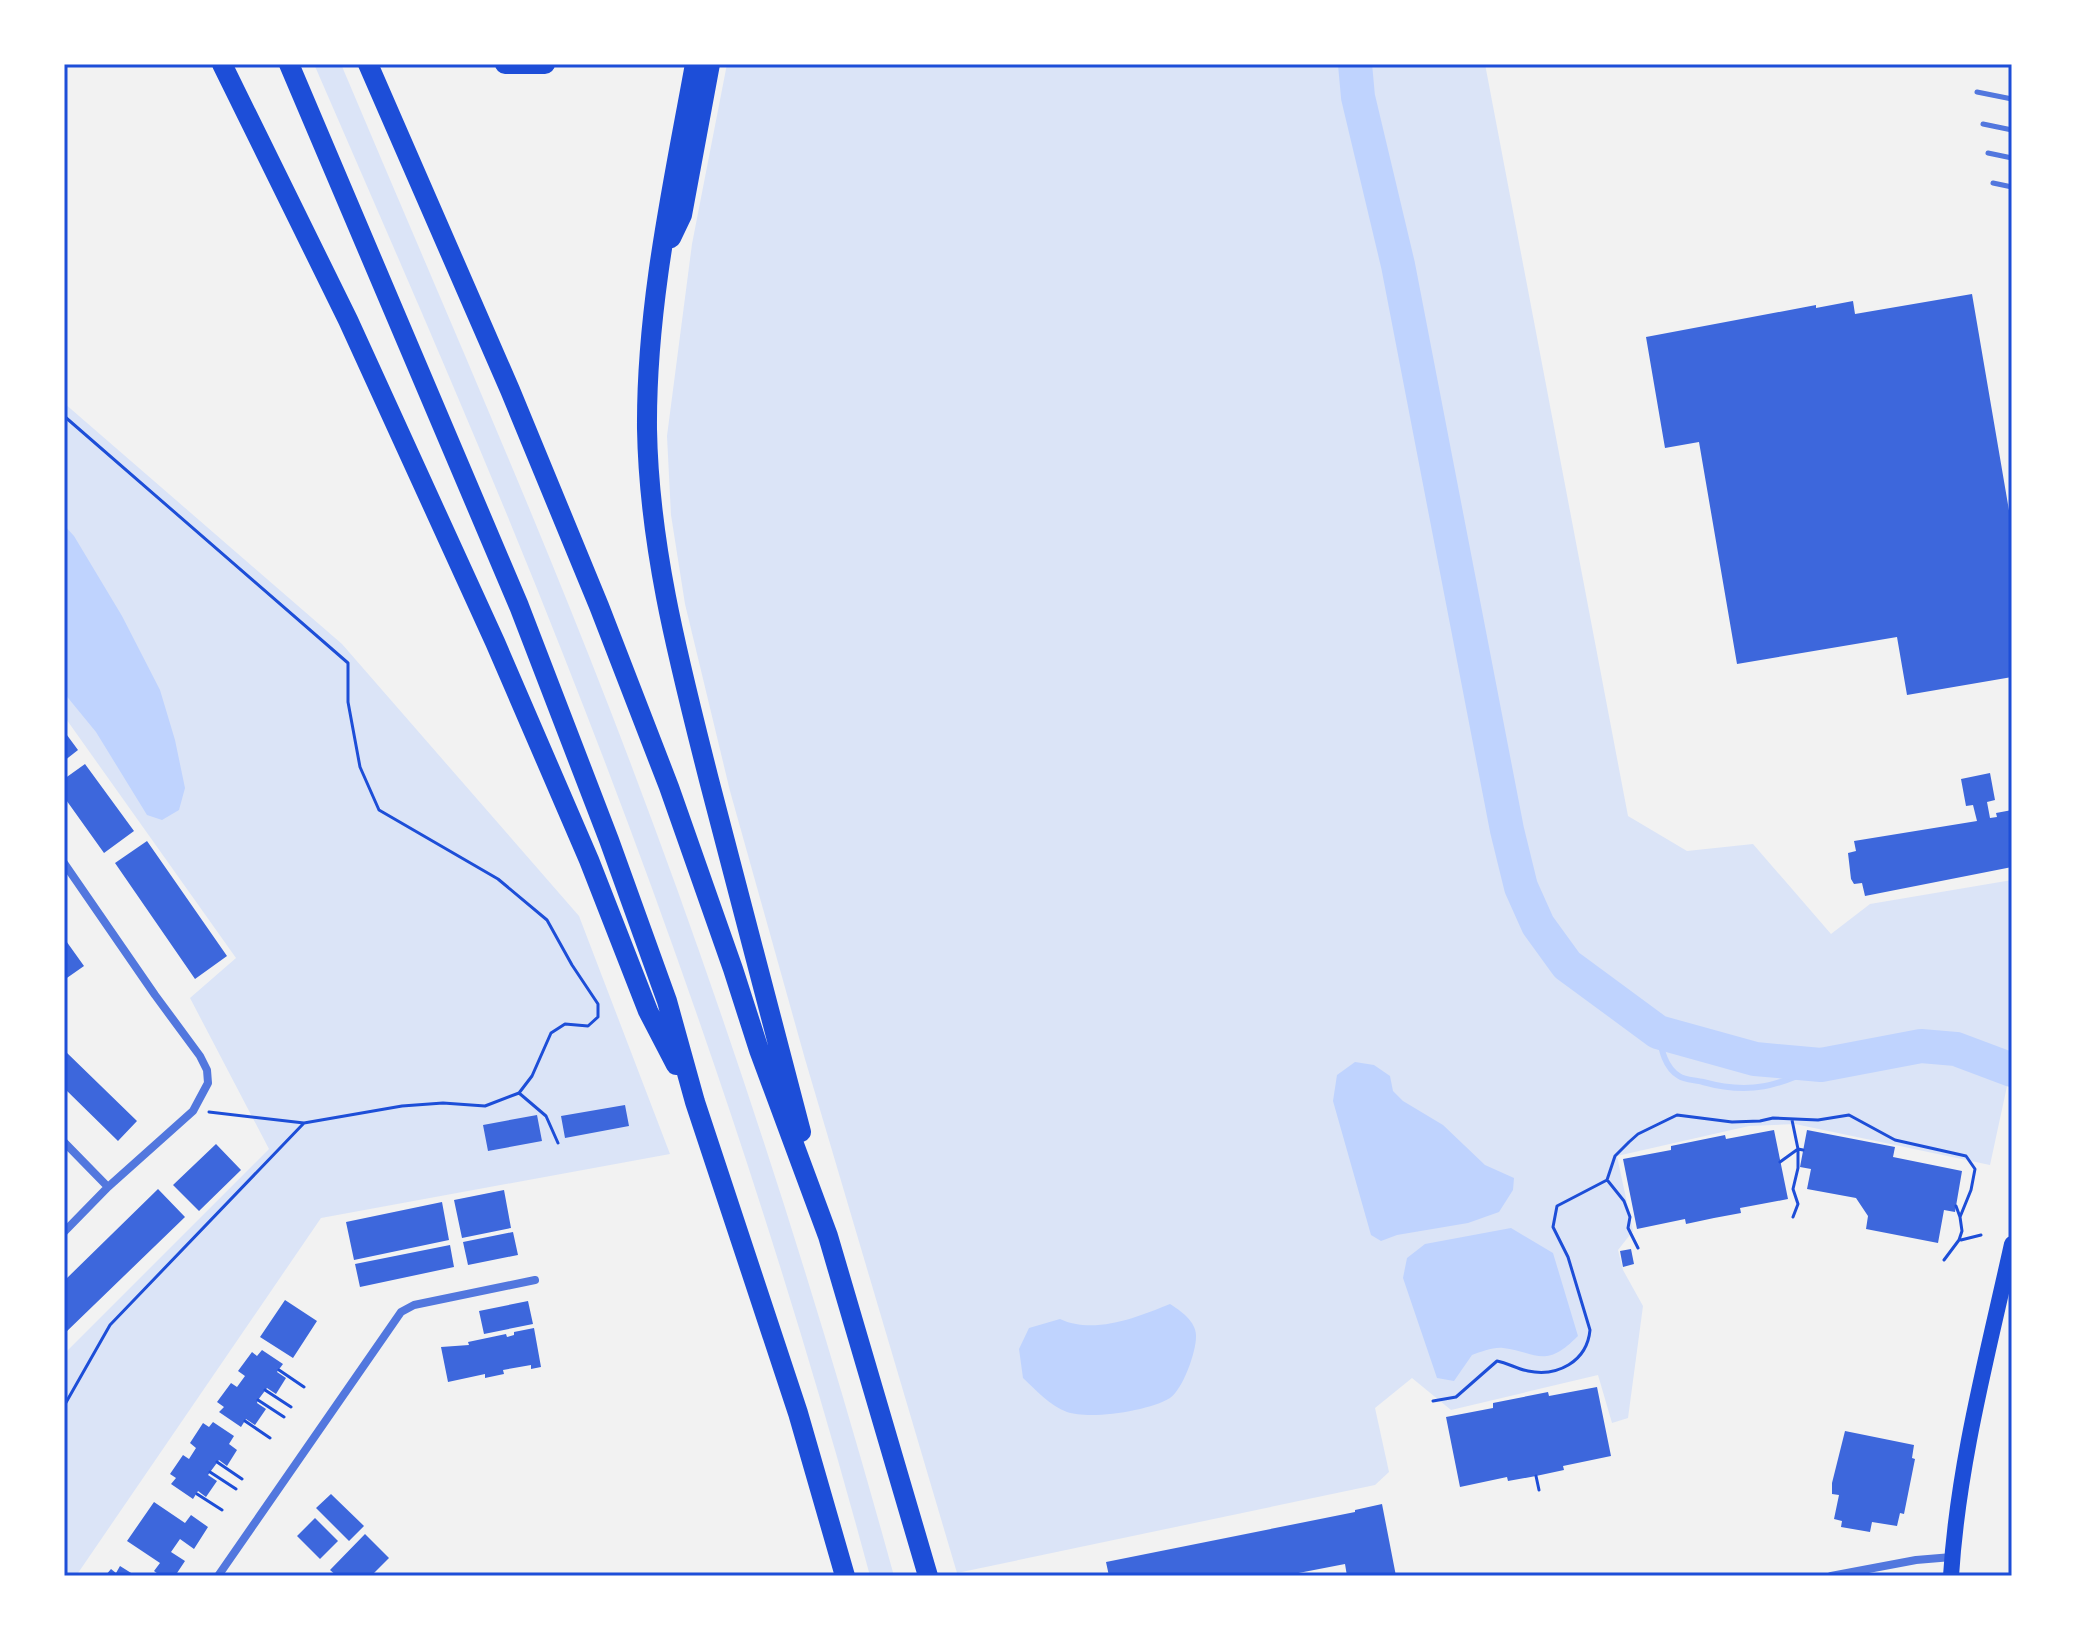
<svg xmlns="http://www.w3.org/2000/svg" width="2076" height="1640" viewBox="0 0 2076 1640" font-family="'Alegreya Sans',sans-serif">
  <rect width="100%" height="100%" fill="#f2f2f2"/>
  <path fill="#dbe4f7" d="M314 64H341C431 278 525 490 609 707 719 991 813 1282 894 1576H870C786 1263 682 955 563 654 485 455 399 260 314 64Z
    M727 64H1485L1628 816 1687 851 1753 844 1831 934 1870 904 2012 880V1063L1990 1165 1795 1124 1749 1126 1617 1156 1633 1231 1618 1250 1623 1270 1643 1306 1628 1418 1612 1423 1598 1375 1451 1410 1412 1378 1375 1408 1389 1472 1375 1485 957 1573 805 1059 730 791 685 604 671 515 667 436 692 244Z
    M64 403 342 644 579 916 670 1154 321 1218 76 1576H64V1354L269 1149 190 998 236 958 64 716Z"/>
  <path fill="#bfd3fe" d="M64 525 74 536 122 616 160 690 175 740 185 788 179 810 162 820 147 815 96 732 64 693Z
    M1355 1062 1374 1065 1390 1076 1393 1091 1403 1101 1443 1125 1485 1165 1514 1178 1513 1190 1499 1212 1468 1223 1397 1235 1381 1241 1371 1235 1333 1101 1337 1075Z
    M1511 1228 1553 1253 1578 1336C1545 1369 1539 1353 1503 1348 1493 1347 1481 1352 1472 1355L1454 1381 1437 1378 1403 1278 1407 1258 1425 1244Z
    M1170 1304C1181 1311 1197 1322 1196 1337 1196 1352 1183 1389 1170 1398 1149 1411 1090 1420 1067 1412 1050 1406 1036 1390 1023 1378L1019 1349 1029 1328 1060 1319C1094 1335 1138 1317 1170 1304Z"/>
  <g fill="none" stroke-linecap="round" stroke-linejoin="round">
    <path stroke="#bfd3fe" stroke-width="6" d="M1658 1032C1661 1047 1664 1067 1679 1076 1684 1080 1696 1080 1703 1082 1750 1095 1779 1086 1821 1065"/>
    <path stroke="#bfd3fe" stroke-width="34" d="M1355 64 1358 97 1398 265 1507 830 1521 887 1538 925 1567 965 1658 1032 1755 1059 1821 1065 1921 1046 1956 1049 2012 1070"/>
  </g>
  <path fill="#3d67dc" d="M1972 294 2012 528V677L1907 695 1897 637 1737 664 1699 442 1665 448 1646 337 1816 305V308L1853 301 1855 314Z
    M64 731 78 750 64 761Z
    M85 764 134 831 104 853 64 797V779Z
    M1990 773 1995 800 1987 802 1990 818 1997 817 1996 813 2012 810V867L1865 896 1862 883 1854 884 1851 879 1848 853 1856 851 1854 841 1977 821 1973 805 1966 806 1961 779Z
    M147 841 227 956 195 979 115 863Z
    M64 938 84 966 64 980Z
    M64 1050 137 1121 118 1141 64 1088Z
    M625 1105 629 1126 565 1138 561 1116Z
    M537 1115 542 1141 488 1151 483 1125Z
    M1774 1130 1788 1199 1740 1208 1741 1213 1714 1218 1686 1224 1685 1219 1637 1229 1623 1159 1671 1150V1146L1725 1135 1726 1139Z
    M1807 1130 1895 1147 1893 1157 1962 1171 1955 1212 1944 1210 1938 1243 1866 1229 1868 1216 1856 1198 1807 1189 1811 1169 1800 1167Z
    M216 1144 241 1170 199 1211 173 1185Z
    M158 1189 185 1217 64 1334V1281Z
    M504 1190 511 1228 462 1238 454 1200Z
    M442 1202 449 1240 354 1260 346 1222Z
    M513 1232 518 1255 468 1265 463 1242Z
    M450 1245 454 1267 360 1287 355 1264Z
    M1631 1249 1634 1264 1623 1267 1620 1251Z
    M285 1300 317 1321 293 1358 260 1337Z
    M528 1301 533 1324 484 1334 479 1311Z
    M534 1328 541 1367 531 1369V1365L503 1370 504 1374 485 1378V1374L448 1382 441 1347 469 1345 468 1342 506 1334 507 1337 514 1335V1332Z
    M262 1350 283 1364 277 1372 286 1378 276 1394 267 1388 258 1400 257 1403 266 1409 255 1425 246 1419 241 1427 219 1412 224 1407 217 1402 231 1383 237 1387 245 1376 238 1371 252 1352 257 1356Z
    M1597 1387 1611 1456 1563 1466 1564 1470 1536 1476 1508 1481 1507 1477 1460 1487 1446 1417 1493 1408V1403L1548 1392 1549 1396Z
    M213 1422 234 1436 229 1444 237 1450 227 1466 219 1460 208 1475 217 1481 206 1497 198 1491 193 1499 171 1484 176 1478 170 1474 183 1455 189 1459 196 1448 190 1443 203 1423 209 1427Z
    M1845 1431 1914 1445 1912 1458 1915 1459 1904 1514 1900 1513 1897 1526 1872 1522 1870 1532 1841 1527 1842 1521 1834 1519 1839 1495 1832 1494V1483Z
    M331 1494 364 1526 349 1541 316 1508Z
    M154 1502 185 1523 191 1515 208 1527 194 1549 180 1539 171 1552 185 1561 175 1576H161L154 1571 160 1563 127 1541Z
    M1382 1504 1396 1576H1347L1345 1564 1283 1576H1109L1106 1562 1355 1512V1510Z
    M315 1518 338 1541 320 1559 297 1536Z
    M365 1534 389 1558 371 1576H337L330 1570Z
    M120 1566 136 1576H105L111 1569 116 1573Z"/>
  <g fill="none" stroke-linecap="round" stroke-linejoin="round">
    <path stroke="#1d4ed8" stroke-width="3" d="M64 416 348 663V702L360 767 379 810 498 879 547 920 572 965 598 1004V1017L588 1026 565 1024 551 1033 532 1076 519 1093 485 1106 443 1103 402 1106 304 1123 110 1325 64 1406
      M519 1093 546 1116 558 1143
      M209 1112 304 1123
      M1792 1120 1798 1149V1168L1793 1189 1798 1204 1793 1217
      M1780 1162 1798 1149 1803 1150
      M1608 1181 1624 1201 1630 1217 1628 1228 1638 1248
      M1956 1206 1960 1217
      M1961 1240 1981 1235
      M279 1370 304 1387
      M265 1390 291 1407
      M258 1400 284 1417
      M1433 1401 1456 1397 1497 1361C1508 1363 1517 1369 1528 1371 1557 1377 1587 1362 1590 1330L1568 1257 1553 1227 1557 1206 1607 1180 1615 1156 1629 1142 1638 1134 1677 1115 1732 1122 1760 1121 1773 1118 1818 1120 1849 1115 1895 1140 1966 1156 1975 1169 1971 1190 1960 1217 1962 1231 1959 1240 1944 1260
      M245 1421 270 1438
      M217 1462 242 1479
      M210 1472 236 1489
      M1536 1476 1539 1490
      M197 1494 222 1510"/>
    <path stroke="#5277de" stroke-width="5" d="M1977 92 2012 99
      M1983 124 2012 130
      M1988 153 2012 158
      M1993 183 2012 187"/>
    <path stroke="#5277de" stroke-width="8" d="M64 863 155 995 200 1056 207 1070 208 1083 193 1111 108 1187 64 1232
      M64 1142 108 1187
      M218 1576 401 1312 414 1305 535 1280
      M1831 1576 1916 1560 1952 1557"/>
    <path stroke="#1d4ed8" stroke-width="16" d="M1951 1576C1958 1464 1988 1353 2012 1244"/>
    <path stroke="#1d4ed8" stroke-width="20" d="M222 64 348 320 495 642 589 860 648 1011 676 1065
      M289 64 519 606 609 840 667 1001 695 1102 798 1413 845 1576
      M368 64 510 390 599 606 669 787 733 969 759 1050 828 1236 928 1576
      M505 64H545
      M695 64C673 185 646 306 647 429 649 549 680 665 709 780 739 897 771 1014 801 1132
      M671 238 682 215 710 64"/>
  </g>
  <rect width="2076" height="1640" fill="none" stroke="#ffffff" stroke-width="132"/>
  <rect x="66" y="66" width="1944" height="1508" fill="none" stroke="#1d4ed8" stroke-width="3"/>
</svg>
